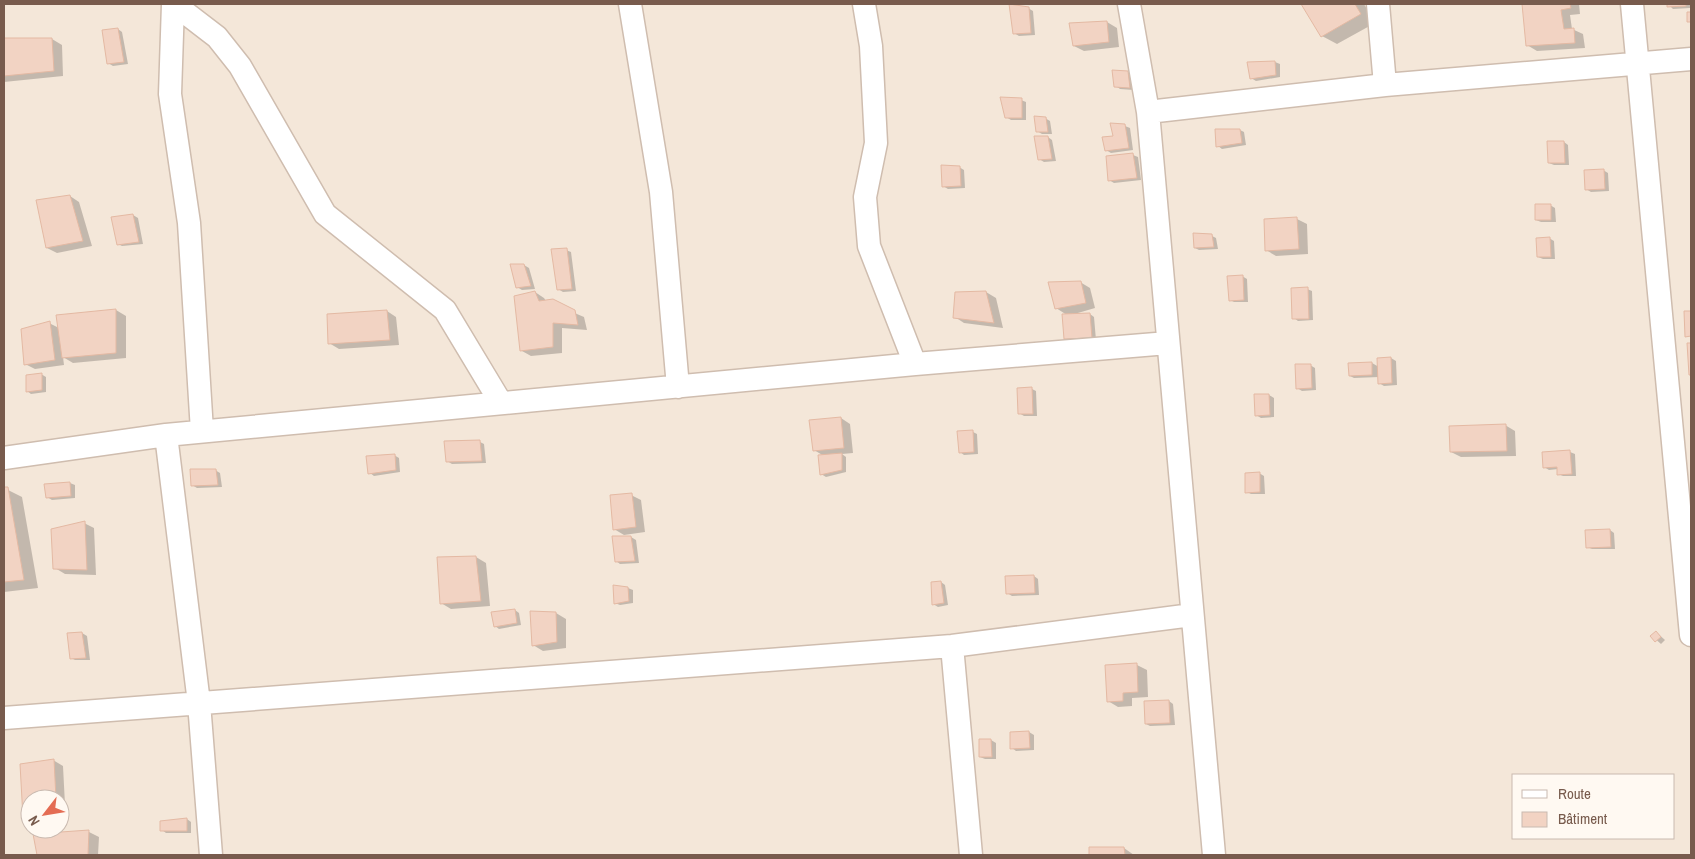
<svg xmlns="http://www.w3.org/2000/svg" width="1695" height="859" viewBox="0 0 1695 859" font-family="'Archivo Narrow',sans-serif">
  <rect width="100%" height="100%" fill="#fcf5eb"/>
  <path fill="#f4e7d9" fill-rule="evenodd" d="M4 4H1691V855H4ZM1514 775H1674V838H1514ZM30 799H60V829H30Z"/>
  <path fill="#0003" d="M1302 4H1364L1375 23 1337 44 1322 36Z
    M1523 4H1579L1580 14 1570 15 1572 29 1583 34 1585 48 1537 51 1527 45Z
    M1668 4H1690V8L1673 9Z
    M1028 8 1033 11 1035 35 1019 36 1014 33Z
    M1107 22 1117 28 1119 47 1084 51 1074 46Z
    M118 29 122 32 128 64 113 66 108 63Z
    M4 39H52L62 45 63 76 4 82Z
    M1275 62 1280 64V77L1256 81 1251 78Z
    M1128 72 1132 75 1134 90 1120 89 1116 86Z
    M1021 100 1026 102V120H1011L1006 117Z
    M1045 118 1050 121 1052 134H1042L1037 131Z
    M1125 126 1130 128 1133 150 1111 153 1106 150Z
    M1240 130 1244 132 1246 145 1222 149 1218 146Z
    M1048 137 1052 140 1056 161 1044 162 1039 159Z
    M1564 142 1568 145 1569 165H1554L1549 163Z
    M1133 155 1138 157 1141 180 1114 183 1109 180Z
    M959 167 964 170 965 188 948 189 943 186Z
    M1603 170 1608 173 1609 191 1591 192 1586 189Z
    M70 196 79 202 92 246 57 253 47 248Z
    M1550 205 1555 208 1556 222H1541L1536 220Z
    M133 215 138 218 143 244 122 246 118 244Z
    M1297 219 1307 224 1308 254 1276 256 1266 250Z
    M1212 236 1216 238 1218 249 1199 250 1195 248Z
    M1549 238 1554 241 1555 259H1543L1538 257Z
    M566 250 571 252 576 291 563 292 558 289Z
    M524 265 529 268 535 289 522 290 517 287Z
    M1242 276 1247 279 1248 302H1234L1230 300Z
    M1080 282 1090 288 1095 308 1071 315 1090 314 1094 317 1096 340 1070 341 1065 338 1067 315 1056 308Z
    M1307 289 1312 291 1313 320 1298 321 1294 318Z
    M535 292 544 298 546 301 584 317 587 330 562 328V353L531 356 522 351Z
    M986 292 996 298 1003 328 964 323 955 317Z
    M116 310 126 316V358L73 363 63 357 64 365 35 369 25 364 49 323 59 328Z
    M387 311 396 317 399 345 339 349 329 343Z
    M1391 358 1396 361 1397 385 1384 386 1379 383V377L1354 378 1350 376 1372 363 1379 367 1378 359Z
    M1310 365 1315 368 1316 390 1302 391 1297 388Z
    M41 374 46 377V392L31 394 27 391Z
    M1032 389 1036 391 1037 416H1024L1019 413Z
    M1269 395 1274 398V417L1261 418 1256 415Z
    M841 418 850 424 853 453 842 454 846 457V472L826 477 821 474 824 456 814 450Z
    M1505 425 1515 431 1516 456 1461 457 1451 452Z
    M973 432 977 434 978 454 964 455 960 452Z
    M480 442 484 444 486 463 452 464 447 461Z
    M1570 452 1575 454 1576 476H1563L1558 474V469L1549 470 1544 467Z
    M394 455 399 458 400 472 374 476 370 473Z
    M215 470 220 473 222 487 197 488 192 485Z
    M1259 473 1264 476 1265 494H1251L1247 492Z
    M70 483 75 485V498L52 500 47 497Z
    M4 488 22 497 38 588 4 592Z
    M631 495 641 500 645 532 624 535 614 529Z
    M84 523 94 528 96 575 65 574 55 568Z
    M1610 530 1614 533 1615 549H1592L1587 547Z
    M631 537 636 540 639 563 620 564 616 561Z
    M476 557 486 563 490 606 451 609 441 603Z
    M1034 576 1038 579 1039 595 1012 596 1007 593Z
    M941 582 945 585 948 605 938 607 933 604Z
    M628 588 633 590V603L620 605 615 603Z
    M515 610 519 613 521 625 499 629 495 626Z
    M556 613 566 619V648L543 651 533 645Z
    M1656 632 1665 640 1661 644 1652 636Z
    M82 633 87 636 90 660H75L71 658Z
    M1137 665 1147 670 1148 697 1132 698V706L1118 707 1108 701 1107 666Z
    M1169 701 1173 704 1175 725 1150 726 1146 724Z
    M1029 732 1034 735V750L1016 751 1012 748Z
    M991 740 996 743V759H985L980 757Z
    M53 760 63 766 66 824H60V799H30V820L24 817 21 765Z
    M187 819 191 822V833H166L162 830Z
    M89 832 99 837 98 855H38L35 835Z
    M1124 848 1134 855H1090V849Z"/>
  <path fill="#f2d3c3" stroke="#e4b9a3" d="M1009 4 1029 7 1031 33 1013 34Z
    M1301 4H1355L1361 14 1321 37Z
    M1522 4H1570L1571 8 1561 10 1564 29 1574 28 1575 43 1526 46Z
    M1667 4H1686V6L1667 7Z
    M1687 12H1691V22H1687Z
    M1107 21 1109 42 1073 46 1069 23Z
    M118 28 124 62 107 64 102 30Z
    M4 38H52L54 71 4 76Z
    M1275 61 1276 75 1250 79 1247 62Z
    M1112 70 1128 71 1130 88 1114 87Z
    M1000 97 1022 98V118H1005Z
    M1034 116 1046 117 1048 132H1036Z
    M1110 123 1125 124 1129 148 1105 151 1102 137 1113 136Z
    M1215 129H1240L1242 143 1216 147Z
    M1034 136H1048L1052 159 1038 160Z
    M1547 141H1564L1565 163H1548Z
    M1133 153 1137 178 1108 181 1106 156Z
    M941 165 960 166 961 186 942 187Z
    M1604 169 1605 189 1585 190 1584 170Z
    M70 195 83 241 46 248 36 200Z
    M1535 204H1551V220H1535Z
    M133 214 139 242 117 245 111 217Z
    M1297 217 1299 249 1265 251 1264 219Z
    M1193 233 1212 234 1214 247 1194 248Z
    M1550 237 1551 257H1537L1536 238Z
    M567 248 572 289 557 290 551 249Z
    M510 264H524L531 286 516 288Z
    M1243 275 1244 300 1229 301 1227 276Z
    M1081 281 1086 303 1055 309 1048 282Z
    M1308 287 1309 319H1292L1291 288Z
    M535 291 539 301 553 299 575 310 578 325 553 323V347L520 351 514 296Z
    M986 291 994 323 953 318 955 292Z
    M116 309V353L62 358 56 315Z
    M387 310 390 340 328 344 327 314Z
    M1684 311H1691V336L1685 337Z
    M1090 313 1092 338 1064 339 1062 314Z
    M50 321 55 360 24 365 21 329Z
    M1687 343H1691V375H1689Z
    M1391 357 1392 383 1378 384 1377 358Z
    M1372 362V375L1349 376 1348 363Z
    M1295 364H1311L1312 388 1296 389Z
    M42 373V390L26 392V375Z
    M1032 387 1033 414H1018L1017 388Z
    M1254 394H1269L1270 415 1255 416Z
    M841 417 844 448 813 451 809 420Z
    M1506 424 1507 451 1450 452 1449 426Z
    M973 430 974 452 959 453 957 431Z
    M480 440 482 461 446 462 444 441Z
    M1570 450 1572 474 1557 475V467L1543 468 1542 452Z
    M842 453V470L820 475 818 455Z
    M395 454 396 470 368 474 366 456Z
    M190 469H216L218 485 191 486Z
    M1260 472V492L1245 493V473Z
    M70 482 71 496 46 498 44 484Z
    M4 487H8L24 580 4 582Z
    M632 493 636 527 613 530 610 495Z
    M85 521 87 570 53 569 51 529Z
    M1610 529 1611 547 1586 548 1585 530Z
    M612 536H631L635 561 615 562Z
    M476 556 481 601 440 604 437 557Z
    M1034 575 1035 593 1006 594 1005 576Z
    M941 581 944 603 932 605 931 582Z
    M613 585 628 587 629 601 614 604Z
    M515 609 517 623 494 627 491 612Z
    M530 611 556 612 557 642 532 646Z
    M1656 631 1661 637 1655 642 1650 636Z
    M82 632 86 658 70 659 67 633Z
    M1137 663 1138 692 1123 693V701L1107 702 1105 665Z
    M1169 700 1170 723 1145 724 1144 701Z
    M1029 731 1030 748 1010 749V732Z
    M979 739H991L992 757H979Z
    M54 759 56 799H30V818H23L20 764Z
    M187 818V831H160V821Z
    M89 830 88 855H37L33 834Z
    M1089 847H1124L1125 855H1089Z"/>
  <g fill="none" stroke-linecap="round" stroke-linejoin="round">
    <g stroke="#cfbdaf" stroke-width="25">
      <path id="minor" d="M173 4 170 94 189 223 202 431
        M174 4 217 37 240 66 325 214 445 310 501 403
        M630 4 661 192 678 387
        M864 4 871 46 876 143 865 197 869 246 915 364
        M1129 4 1148 112 1214 855
        M1378 4 1385 85
        M1632 4 1691 635
        M1148 112 1385 85 1691 59
        M166 435 199 703 211 855
        M4 458 166 435 915 364 1168 343
        M952 646 971 855
        M4 718 952 646 1192 615"/>
    </g>
    <use href="#minor" stroke="#fff" stroke-width="22"/>
  </g>
  <rect width="1695" height="859" fill="none" stroke="#785b4d" stroke-width="10"/>
  <rect x="1512" y="774" width="162" height="65" fill="#fff9f2" stroke="#c9bab0"/>
  <rect x="1522" y="790" width="25" height="8" fill="#ffffff" stroke="#c9bab0"/>
  <text x="1558" y="799" font-size="15" fill="#785b4d">Route</text>
  <rect x="1522" y="812" width="25" height="15" fill="#f2d3c3" stroke="#c9bab0"/>
  <text x="1558" y="824" font-size="15" fill="#785b4d">Bâtiment</text>
  <g transform="translate(45 814) rotate(239)"><circle r="24" fill="#fff9f2" stroke="#c9bab0"/>
  <path d="M0-4L9 19L0 12L-9 19Z" fill="#e46c53"/>
  <text y="-8" font-size="14" font-weight="bold" text-anchor="middle" fill="#785b4d">N</text>
  </g>
</svg>
